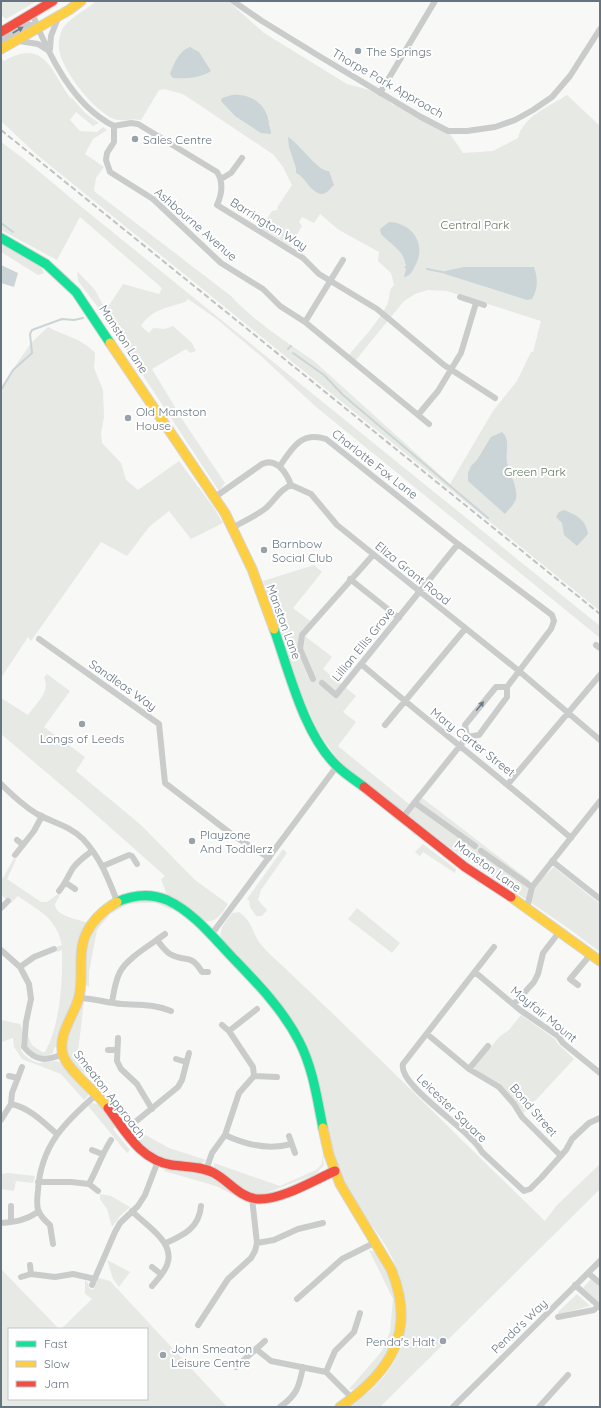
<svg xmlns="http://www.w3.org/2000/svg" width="601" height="1408" viewBox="0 0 601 1408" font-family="Quicksand,sans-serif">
  <rect width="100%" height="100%" fill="#f8f8f7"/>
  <path fill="#e7e9e5" d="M1 1H37L6 19 1 15Z
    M96 1H228L264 33 347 84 380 93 393 105 397 103 448 131 463 153 493 151 518 138C522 117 550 106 567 95L600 126V611L36 154 1 121V58L4 61C45 37 51 72 71 99L72 98 85 113 99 123 93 126 76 112 70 120 80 131 97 132 103 127 107 130 93 139 85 154 104 167 96 178 94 191 231 296C255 322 285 341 314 361L450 484 493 411 517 381 531 352H533L541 321 447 291 428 290 415 294 404 301 355 361 349 355C362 339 377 324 387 305 391 298 387 290 394 285L391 273 378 261 379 252 339 230 320 214 314 223 302 217 299 222 302 226 290 246 261 228 272 211 277 210 278 206 292 185 283 167 274 155 183 94 164 89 159 90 141 120C133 118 121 122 114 119 94 111 62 71 59 49 58 43 60 33 63 28 70 17 87 10 96 1Z
    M1 142 24 159 84 209 600 626V638L315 406 262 357 218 320 188 299 185 302C167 308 152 309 141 326L149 333 153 328 165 329 173 326 192 343 196 351 190 353 186 349 152 369 184 422 225 483 219 491 100 310 78 281 77 271 95 290 106 310 123 284 159 294 162 288 80 217 57 260 1 230Z
    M1 244 42 268 44 273 38 275 1 252Z
    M48 327C64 336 82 338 95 353L94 368 103 390 104 417 101 433 102 443 121 463 126 480 138 490 179 461 214 508 223 523 191 539 169 511 149 527 127 556 101 542 31 641 28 637 1 678V387L31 343Z
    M314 565 322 572 293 608 310 621 301 633 332 657 323 669 356 696 343 712 356 722 338 746 409 804 417 794 529 880 533 887 554 867 600 904V952L568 928 434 837 347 769 335 756 317 730 305 702 282 644 263 581Z
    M47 674 70 691 44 727 85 757 76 771 141 825 195 880 228 904C222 913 216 924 203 921L167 895 161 879 165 876 86 806 1 734V698L28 715C36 704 51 691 44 678Z
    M423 844 456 869 455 873 423 852 420 856 415 852Z
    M283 849 287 853 261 890 258 900 267 910 262 916H256L250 907 249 900 247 899Z
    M14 858 16 860 7 879 41 902H47L58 894 60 895 55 904C55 916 77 919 88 923 83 949 80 977 73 1002 68 1017 58 1031 58 1046L54 1048 53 1053C42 1060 34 1055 26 1046L28 1036 32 1045 42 1052H45C60 1025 63 981 62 950L57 952 56 947 62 945C56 917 40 912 18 896L11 903 1 895V877L3 878Z
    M143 898 167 905 175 911 156 903H141L128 904 110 914 97 930 89 972V987L83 983 84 952 92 925 119 903Z
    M357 908 400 943 392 953 348 919Z
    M239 912C253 922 251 930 259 942 267 953 280 963 289 972 376 1054 459 1138 545 1221L557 1205 600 1164V1189L380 1407H347C355 1401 364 1396 372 1389 415 1351 414 1295 387 1248 374 1226 355 1207 344 1182 324 1136 325 1083 302 1038 288 1011 270 990 249 968 240 958 228 949 220 937L222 927 232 913Z
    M84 1001 78 1052 87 1075C51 1055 68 1030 82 1002Z
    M521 1015 555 1039 557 1043 574 1059 524 1113 515 1101 474 1068 499 1037 509 1030Z
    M1 1020 20 1024C28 1039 8 1051 38 1063L56 1061 62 1063 88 1091V1096L84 1100 61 1074 22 1059 14 1047 13 1038 1 1042Z
    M92 1103 102 1105 116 1126 113 1129 130 1150 127 1153 88 1106Z
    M133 1128 169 1148 206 1160 204 1162 199 1164 162 1158 144 1148 132 1135 134 1131Z
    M322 1154 324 1165 316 1174 261 1195 246 1192 228 1176 214 1168V1163L280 1186 316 1170 322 1164Z
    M166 1166 213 1175 247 1202 216 1186 164 1171Z
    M8 1173 35 1176 33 1183 16 1181 14 1191 1 1189V1174Z
    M100 1194 111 1196 130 1207 120 1216 112 1227 107 1209 100 1199Z
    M369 1250 378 1253C383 1262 388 1271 392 1281 403 1314 395 1353 370 1378 364 1384 358 1392 349 1389L382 1351 390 1332 393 1299Z
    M107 1260 130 1272 119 1287 113 1279Z
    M1 1269 59 1329H9V1399H147V1329H61L92 1299 85 1294V1280L88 1283 89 1288 93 1290 99 1278 110 1281 227 1407H1Z
    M591 1279 600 1286V1303L583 1288Z
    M577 1294 590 1306 559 1314 558 1312Z"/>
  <path fill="#cbd4d6" d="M190 47 199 52 211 71C200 78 186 79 173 78L170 74C174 63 179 51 190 47Z
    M232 95C251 93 268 105 269 125 270 128 271 130 271 134L261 133 235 116 221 101 222 98Z
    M288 137C300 144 318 172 329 171L334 185C331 187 330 190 327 192 314 201 305 175 296 173V168L289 147Z
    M389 222C413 223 427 245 415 266 412 272 410 276 404 277L406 269 404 267 406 266C404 250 391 245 381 234L380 229Z
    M1 265 18 273 14 287 1 283Z
    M464 267H534C538 278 538 289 532 299L527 300 445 274V271Z
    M502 432C511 440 505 452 507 462 509 474 518 486 516 499 514 505 509 509 505 514L468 481V473L471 466 477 460 491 437Z
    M564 510C577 515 586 520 588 534L577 546 564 535 562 523 556 517 559 512Z"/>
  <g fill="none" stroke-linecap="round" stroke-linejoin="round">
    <path stroke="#cbd4d6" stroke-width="2" d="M1 223 13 232
      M427 269 447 273
      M288 349 291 346
      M293 353 324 375 343 395 488 518
      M1 390 13 370 32 353 30 334 32 330 62 319 74 320 83 318"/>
    <g stroke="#d3d4d5" stroke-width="11">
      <path id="fast" d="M1 238 46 264 76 292 110 343
        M274 629C289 671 304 735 337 766 345 774 355 780 364 787
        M117 902C133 895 150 893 167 900 193 912 212 936 231 956 256 982 282 1008 299 1041 313 1068 317 1098 323 1128"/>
    </g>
    <g stroke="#d3d4d5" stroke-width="11">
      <path id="slow" d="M1 49 69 10 81 1
        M110 343 225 513 252 569 274 629
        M511 897 600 961
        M108 1108C97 1092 69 1072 63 1055 57 1035 74 1016 79 997 84 977 77 953 86 934 93 919 103 910 117 902
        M323 1128 329 1155 340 1184 391 1269C417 1331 391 1372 340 1407"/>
    </g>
    <g stroke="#d3d4d5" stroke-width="11">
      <path id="jam" d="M1 32 53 1
        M364 787 465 867 511 897
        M108 1108C126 1132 140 1160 172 1165 186 1167 201 1166 214 1173 229 1181 240 1198 258 1199 282 1200 314 1180 335 1171"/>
    </g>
    <path stroke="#cacccc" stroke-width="6" d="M233 1 262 21 319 56 421 117 448 131H467L495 127 515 120 533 110 552 97 570 76 600 29
      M32 13C48 54 73 106 114 126L131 123 138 124 217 172C224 183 222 194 217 205L303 258 319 274 377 309 444 365 495 398
      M1 41 27 25H37
      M19 41 38 44 49 51
      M50 49 51 36 58 18
      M380 93 435 1
      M114 126V142L107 153 106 160 110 172 153 199 221 263 263 289 280 306 305 322 429 424
      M221 179 231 173 242 158
      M460 297 484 305
      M305 322 343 260
      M418 415 438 391 461 353 476 303
      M280 466C292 448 301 431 326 439L458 544 552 615 554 621 551 629 507 687V697L479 735 467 737 403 817
      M215 497 262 464C277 457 287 474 291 485L311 494 337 525 519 671 600 740
      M234 527C244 521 256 516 266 508 275 500 279 490 291 485
      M350 579 399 618
      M39 639 159 724 165 783 234 836 269 858
      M596 645 600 648
      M361 664C430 723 502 779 571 838
      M313 679 300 649 302 635 373 555
      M322 683 336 695 458 544
      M385 725 465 629
      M467 737 465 725 496 687H507
      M1 784C12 795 24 806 37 814 52 822 70 826 83 839 100 857 108 878 117 901
      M508 784 600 675
      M415 803 475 846
      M17 840 23 845
      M481 851 532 887
      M15 855 34 831 42 816
      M552 861 600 899
      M103 866 129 855 132 856 137 864
      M66 883 75 889
      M59 891C65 884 68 876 73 868 78 861 85 856 92 851
      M1 908 8 901
      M527 908 532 887 539 878 600 801
      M211 935 337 766
      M157 940C161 945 165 951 170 954 185 963 190 952 202 972H208
      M494 947 403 1064C397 1085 471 1130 482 1152L524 1191 530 1189 541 1178 566 1150 572 1139 589 1123 600 1118
      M1 950 20 967 29 984 31 999 26 1022 24 1047C36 1062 47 1061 63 1054
      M20 967 34 957 54 949
      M475 972 520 1010 558 1036 563 1043 600 1073
      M578 985 570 979 591 954
      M79 998C93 998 107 1003 122 1004 140 1005 154 1004 171 1011
      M112 1002C114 992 115 981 120 972 127 958 152 944 165 934
      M514 1004 534 982 538 974 543 953 560 931
      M229 1031 257 1009
      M427 1034 469 1069 499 1087 514 1104 522 1117 561 1156
      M118 1038 117 1061 121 1069 137 1084 152 1109
      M108 1050H117
      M176 1059 186 1062
      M469 1069 488 1046
      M9 1076 18 1078
      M254 1076 277 1077
      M11 1104 12 1093 22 1067
      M1 1120 11 1104C30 1108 43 1122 57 1134
      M123 1132 178 1087 182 1080 189 1053
      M225 1135C246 1145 269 1150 291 1144
      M289 1136 295 1153
      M92 1150 102 1154
      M206 1170 212 1153 225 1135 239 1093 254 1076 253 1067 229 1031 222 1025
      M38 1182H71L89 1184C97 1169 102 1154 111 1140
      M89 1184 98 1191
      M132 1211C146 1226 176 1242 167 1265 164 1273 157 1280 152 1286
      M11 1222V1206
      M1 1223C16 1222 26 1220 38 1212
      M166 1243C184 1235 199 1228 201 1206
      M257 1243 274 1240 298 1229 323 1223
      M53 1244 50 1225C36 1213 36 1207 38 1190 41 1145 65 1122 97 1094
      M152 1267 161 1274
      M588 1273 600 1283
      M31 1274 55 1277 73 1274 95 1279
      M21 1277 31 1274 30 1265
      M92 1285 115 1232 120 1223 138 1206 145 1195 158 1161
      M575 1285 600 1307
      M297 1299 342 1259 376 1242
      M558 1317 594 1310 598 1306
      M198 1325 228 1279 251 1258 255 1251 257 1243 252 1198
      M256 1349 271 1361 326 1372 352 1398
      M236 1367 265 1341
      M326 1372 335 1351 354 1332 360 1313
      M280 1407C297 1395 299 1387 303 1367
      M453 1407 600 1261
      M539 1407 568 1375"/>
    <use href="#fast" stroke="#16e098" stroke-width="9"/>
    <use href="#slow" stroke="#ffcf43" stroke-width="9"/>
    <use href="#jam" stroke="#f24e42" stroke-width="9"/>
    <path stroke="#c0c2c3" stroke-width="2" stroke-dasharray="6 3" stroke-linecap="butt" d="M1 130 600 614"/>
  </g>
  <defs><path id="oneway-solid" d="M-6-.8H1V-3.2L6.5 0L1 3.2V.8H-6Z"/></defs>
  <g fill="#6f7d88">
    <use href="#oneway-solid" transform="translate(18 30) rotate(-30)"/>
    <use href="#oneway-solid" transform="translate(480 706) rotate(-51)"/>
  </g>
  <g fill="#98a2aa" stroke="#fff" stroke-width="1.5">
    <circle cx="358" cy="51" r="4"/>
    <circle cx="135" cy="139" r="4"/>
    <circle cx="128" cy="418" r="4"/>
    <circle cx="264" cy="550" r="4"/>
    <circle cx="82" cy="724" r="4"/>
    <circle cx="192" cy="841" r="4"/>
    <circle cx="443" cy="1341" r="4"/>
    <circle cx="163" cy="1355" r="4"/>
  </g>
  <g text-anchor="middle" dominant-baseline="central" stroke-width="4" stroke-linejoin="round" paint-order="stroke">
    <g font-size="12" fill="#657480" stroke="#fff" text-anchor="start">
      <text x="366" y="51">The Springs</text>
      <text x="143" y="139">Sales Centre</text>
      <text x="136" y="411">Old Manston<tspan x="136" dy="14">House</tspan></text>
      <text x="272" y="543">Barnbow<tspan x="272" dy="14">Social Club</tspan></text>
      <text x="82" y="738" text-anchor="middle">Longs of Leeds</text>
      <text x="200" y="834">Playzone<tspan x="200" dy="14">And Toddlerz</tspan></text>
      <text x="435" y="1341" text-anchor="end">Penda's Halt</text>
      <text x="171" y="1348">John Smeaton<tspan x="171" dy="14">Leisure Centre</tspan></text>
    </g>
    <g font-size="12" fill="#657480" stroke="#fff">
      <text transform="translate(388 83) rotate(30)">Thorpe Park Approach</text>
      <text transform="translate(196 224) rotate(41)">Ashbourne Avenue</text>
      <text transform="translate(269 224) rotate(32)">Barrington Way</text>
      <text transform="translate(124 339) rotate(57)">Manston Lane</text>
      <text transform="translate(375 464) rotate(38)">Charlotte Fox Lane</text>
      <text transform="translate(413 573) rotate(39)">Eliza Grant Road</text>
      <text transform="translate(284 622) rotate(70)">Manston Lane</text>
      <text transform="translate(363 644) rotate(-51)">Lillian Ellis Grove</text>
      <text transform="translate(123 685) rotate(35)">Sandleas Way</text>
      <text transform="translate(473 742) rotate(38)">Mary Carter Street</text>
      <text transform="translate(488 866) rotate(36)">Manston Lane</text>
      <text transform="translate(544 1014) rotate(39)">Mayfair Mount</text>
      <text transform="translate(110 1094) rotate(52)">Smeaton Approach</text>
      <text transform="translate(452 1108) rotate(44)">Leicester Square</text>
      <text transform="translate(534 1110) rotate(49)">Bond Street</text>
      <text transform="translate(519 1326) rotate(-44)">Penda's Way</text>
    </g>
    <g font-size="12" fill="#677864" stroke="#fff">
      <text x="475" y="224">Central Park</text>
      <text x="535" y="471">Green Park</text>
    </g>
  </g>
  <rect width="601" height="1408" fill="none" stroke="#657480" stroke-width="4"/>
  <rect x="8" y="1328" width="140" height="72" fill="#ffffff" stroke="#c1c7cc"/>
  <rect x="16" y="1341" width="20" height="6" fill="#16e098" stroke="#c1c7cc"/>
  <text x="44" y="1348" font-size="12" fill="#657480">Fast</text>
  <rect x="16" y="1361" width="20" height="6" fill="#ffcf43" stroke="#c1c7cc"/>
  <text x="44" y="1368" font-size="12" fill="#657480">Slow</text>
  <rect x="16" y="1381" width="20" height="6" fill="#f24e42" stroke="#c1c7cc"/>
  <text x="44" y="1388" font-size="12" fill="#657480">Jam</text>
</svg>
